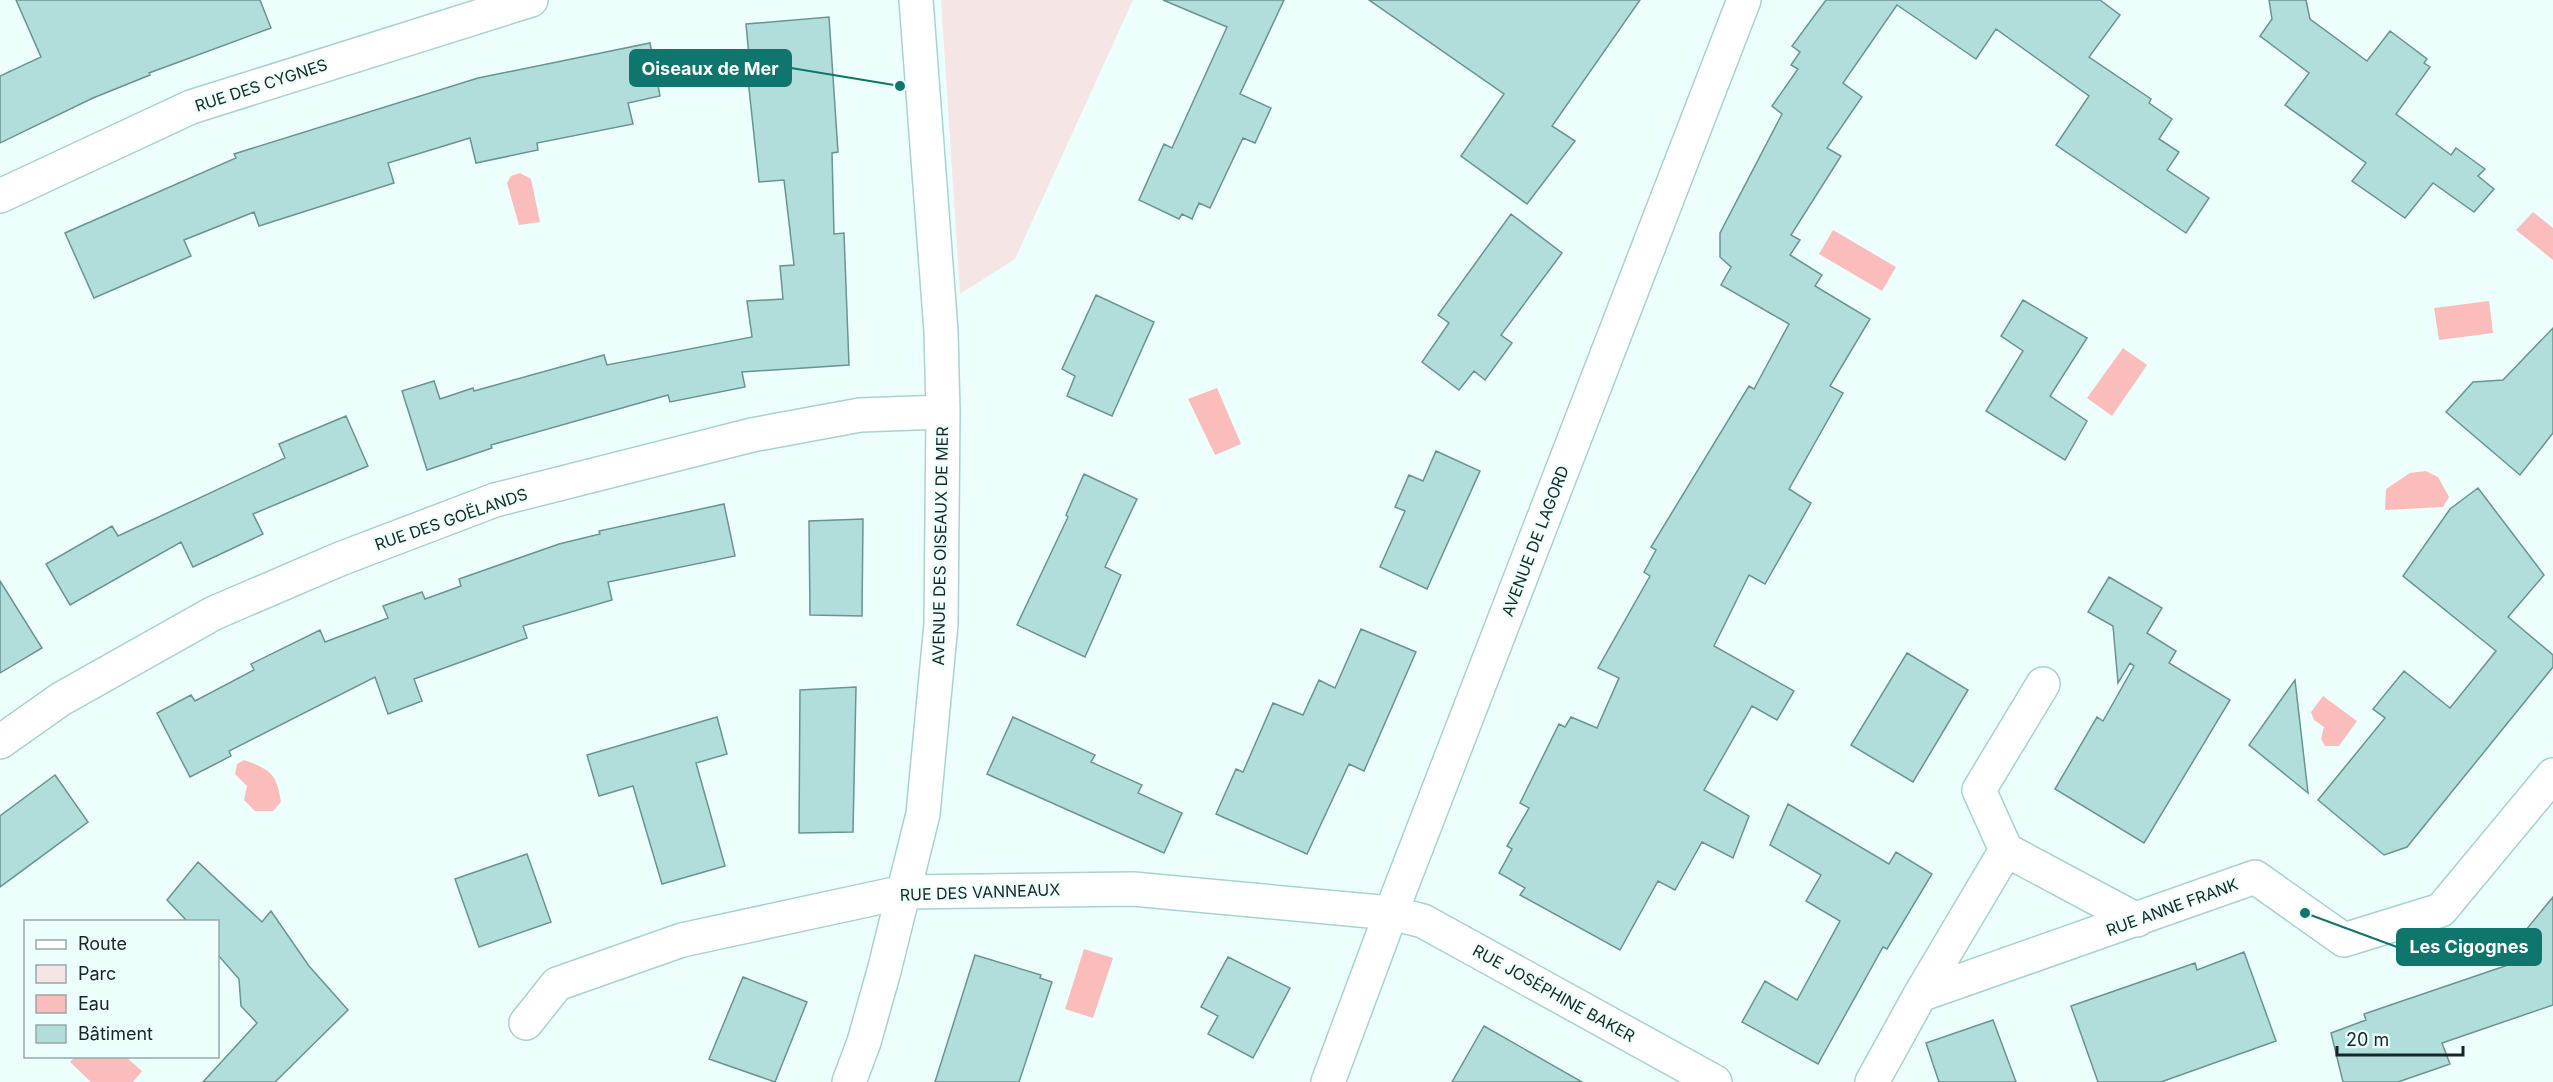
<svg xmlns="http://www.w3.org/2000/svg" width="2553" height="1082" viewBox="0 0 2553 1082" font-family="Inter,sans-serif">
  <rect width="100%" height="100%" fill="#edfffd"/>
  <path fill="#f5e6e5" d="M941 0H1133L1015 259 960 294Z"/>
  <path fill="#fabdbb" d="M520 173 531 179 540 222 519 225 507 183 511 176Z
    M2533 212 2553 228V260L2516 230Z
    M1833 230 1896 267 1882 291 1819 254Z
    M2489 301 2493 333 2439 340 2434 308Z
    M2123 348 2147 365 2112 416 2087 398Z
    M1217 388 1241 444 1215 455 1188 399Z
    M2426 471 2438 477 2449 497 2443 507 2385 510 2386 489 2410 473Z
    M2323 696 2357 721 2339 746H2325L2321 739 2324 727 2314 720 2311 712Z
    M244 760C270 769 277 774 281 802L273 811H255L244 800 247 786 235 774 237 764Z
    M1084 949 1113 958 1093 1018 1065 1009Z
    M75 1057H126L142 1071 133 1082H91L70 1062Z"/>
  <path fill="#b1dedb" stroke="#699491" stroke-width="1.5" d="M16 0H260L271 28 149 73 150 75 93 98 0 143V76L41 57Z
    M1163 0H1284L1240 94 1271 108 1255 143 1243 138 1210 208 1199 203 1192 219 1182 214 1179 219 1139 200 1164 144 1172 148 1227 27Z
    M1369 0H1640L1552 126 1575 141 1527 204 1461 156 1504 94Z
    M1826 0H2100L2120 15 2089 57 2151 99 2149 103 2172 119 2159 139 2179 152 2167 170 2209 198 2186 233 2056 145 2089 96 1996 29 1976 59 1897 5 1843 83 1862 97 1827 148 1841 156 1791 235 1800 240 1790 255 1822 275 1815 286 1870 319 1830 386 1843 393 1789 489 1811 503 1765 584 1749 575 1714 646 1794 691 1777 720 1752 706 1704 790 1749 816 1733 858 1702 842 1675 890 1658 881 1620 950 1520 895 1525 888 1499 873 1512 849 1507 846 1529 808 1520 803 1559 724 1565 727 1571 717 1597 728 1619 678 1598 668 1650 576 1644 572 1656 550 1651 547 1749 386 1754 389 1789 324 1721 285 1731 267 1720 257V233L1782 114 1772 106 1798 69 1791 65 1800 52 1792 46Z
    M2269 0H2306L2310 19 2367 61 2390 31 2427 59 2424 63 2430 67 2396 114 2451 155 2456 148 2485 169 2478 176 2494 189 2474 212 2433 183 2405 218 2352 181 2366 163 2285 105 2309 73 2260 36 2272 19Z
    M829 17 838 152 832 153 834 234 844 233 849 365 742 372 745 387 670 402 668 395 491 445 492 448 427 470 402 391 434 381 440 399 473 388 474 391 604 355 607 365 752 337 747 301 783 299 780 266 794 265 784 180 759 182 748 79 751 78 746 24Z
    M650 43 660 96 628 103 633 124 537 143 538 150 476 163 470 138 388 163 394 183 259 226 254 212 184 240 191 256 94 298 65 233 236 158 234 154 478 78Z
    M1511 214 1562 253 1501 335 1512 343 1485 380 1474 371 1459 390 1422 362 1449 323 1438 315Z
    M1096 295 1154 322 1112 416 1067 396 1075 376 1062 369Z
    M2023 300 2087 338 2050 396 2087 421 2065 460 1986 411 2023 351 2001 336Z
    M2553 328V433L2520 475 2446 412 2473 382 2503 380Z
    M346 416 368 466 253 514 263 534 193 567 181 542 70 605 46 564 112 526 118 536 285 458 279 444Z
    M1436 451 1480 471 1427 589 1380 567 1405 511 1395 507 1409 475 1423 481Z
    M1084 474 1137 499 1105 567 1121 575 1085 657 1017 625 1068 517 1066 515Z
    M2478 488 2544 575 2508 617 2553 655V667L2407 847 2384 855 2318 800 2385 718 2373 709 2404 671 2450 708 2496 651 2403 576 2450 509Z
    M724 504 735 556 608 582 612 600 523 626 527 638 414 679 422 701 388 714 375 677 229 751 231 756 190 777 157 713 191 695 195 701 254 670 251 664 320 630 325 642 388 618 383 606 422 592 425 599 461 586 459 579 559 544 600 534 599 531Z
    M863 519 862 616 810 615 809 521Z
    M2109 577 2162 608 2147 633 2176 651 2169 663 2230 700 2144 843 2055 789 2097 717 2103 721 2134 666 2130 663 2118 683 2113 626 2088 612Z
    M0 581 42 648 0 673Z
    M1361 629 1416 652 1364 771 1349 764 1307 854 1216 814 1236 769 1243 772 1273 703 1303 715 1319 680 1335 688Z
    M1907 653 1968 690 1913 782 1851 745Z
    M2295 680 2308 793 2249 745Z
    M856 687 853 832 799 833 800 690Z
    M717 717 727 754 696 763 725 866 662 884 633 786 599 796 587 755Z
    M1013 717 1095 755 1091 762 1142 785 1138 793 1182 813 1164 853 987 774Z
    M55 775 88 822 0 887V816Z
    M1788 804 1889 864 1896 852 1932 874 1887 949 1883 947 1818 1064 1742 1022 1765 981 1797 1000 1840 921 1806 901 1821 875 1770 845Z
    M527 854 551 922 479 947 455 879Z
    M198 862 262 922 271 911 309 966 348 1010 275 1082H203L257 1023 241 1006 239 979 218 955V921H187L167 900Z
    M2553 897V1005L2442 1043 2450 1064 2398 1082H2343L2331 1033 2366 1020 2364 1014 2505 966 2502 959Z
    M2244 952 2276 1041 2161 1082H2098L2071 1006 2195 963 2197 970Z
    M975 955 1041 975 1040 978 1052 982 1019 1082H935Z
    M1228 957 1290 988 1253 1058 1208 1034 1218 1016 1201 1007Z
    M743 977 807 1002 775 1082 709 1059Z
    M1993 1020 2016 1082H1939L1926 1043Z
    M1484 1026 1582 1082H1452Z"/>
  <g fill="none" stroke-linecap="round" stroke-linejoin="round">
    <g stroke="#a6d3d0" stroke-width="36">
      <path id="street" d="M0 196 191 107 531 0
        M0 742 61 699 214 613 340 559 495 500 752 435 860 415 943 412
        M2006 850 2137 920
        M1920 995 2006 850 1979 790 2043 684
        M526 1023 557 984 682 940 904 892 1133 889 1391 913 1423 921 1715 1082
        M849 1082 864 1042 884 971 923 814 941 624 943 412 941 331 916 0
        M1872 1082 1920 995 2255 877 2344 940 2441 910 2553 775"/>
    </g>
    <g stroke="#a6d3d0" stroke-width="36">
      <path id="secondary" d="M1328 1082 1391 913 1744 0"/>
    </g>
    <use href="#street" stroke="#fff" stroke-width="33"/>
    <use href="#secondary" stroke="#fff" stroke-width="33"/>
  </g>
  <g text-anchor="middle" dominant-baseline="central" stroke-width="4.5" stroke-linejoin="round" paint-order="stroke">
    <g font-size="16" fill="#152726" stroke="#edfffd">
      <text transform="translate(261 85) rotate(-18)">RUE DES CYGNES</text>
      <text transform="translate(451 519) rotate(-19)">RUE DES GOËLANDS</text>
      <text transform="translate(1535 541) rotate(-69)">AVENUE DE LAGORD</text>
      <text transform="translate(940 546) rotate(-89)">AVENUE DES OISEAUX DE MER</text>
      <text transform="translate(980 892) rotate(-2)">RUE DES VANNEAUX</text>
      <text transform="translate(2172 907) rotate(-20)">RUE ANNE FRANK</text>
      <text transform="translate(1554 993) rotate(29)">RUE JOSÉPHINE BAKER</text>
    </g>
  </g>
  <path fill="none" stroke="#0f766e" stroke-width="2" d="M900 86L791 68M2305 913L2397 947"/>
  <g fill="#0f766e" stroke="#edfffd" stroke-width="2">
    <circle cx="900" cy="86" r="6"/>
    <circle cx="2305" cy="913" r="6"/>
  </g>
  <g fill="#0f766e" stroke="#0f766e" stroke-width="2">
    <rect x="630" y="50" width="161" height="36" rx="6"/>
    <rect x="2397" y="929" width="144" height="36" rx="6"/>
  </g>
  <g font-size="18" text-anchor="middle" font-weight="bold" fill="#fff">
    <text x="710" y="75">Oiseaux de Mer</text>
    <text x="2469" y="953">Les Cigognes</text>
  </g>
  <rect x="24" y="920" width="195" height="138" fill="#edfffd" stroke="#97a9a7" stroke-width="1.5"/>
  <rect x="36" y="940" width="30" height="9" fill="#ffffff" stroke="#97a9a7" stroke-width="1.5"/>
  <text x="78" y="950" font-size="18" fill="#152726">Route</text>
  <rect x="36" y="965" width="30" height="18" fill="#f5e6e5" stroke="#97a9a7" stroke-width="1.5"/>
  <text x="78" y="980" font-size="18" fill="#152726">Parc</text>
  <rect x="36" y="995" width="30" height="18" fill="#fabdbb" stroke="#97a9a7" stroke-width="1.5"/>
  <text x="78" y="1010" font-size="18" fill="#152726">Eau</text>
  <rect x="36" y="1025" width="30" height="18" fill="#b1dedb" stroke="#97a9a7" stroke-width="1.5"/>
  <text x="78" y="1040" font-size="18" fill="#152726">Bâtiment</text>
  <path d="M2337 1046v9h126v-9" fill="none" stroke="#152726" stroke-width="3"/>
  <text x="2346" y="1046" font-size="18" fill="#152726" stroke="#edfffd" stroke-width="4.5" paint-order="stroke">20 m</text>
</svg>
